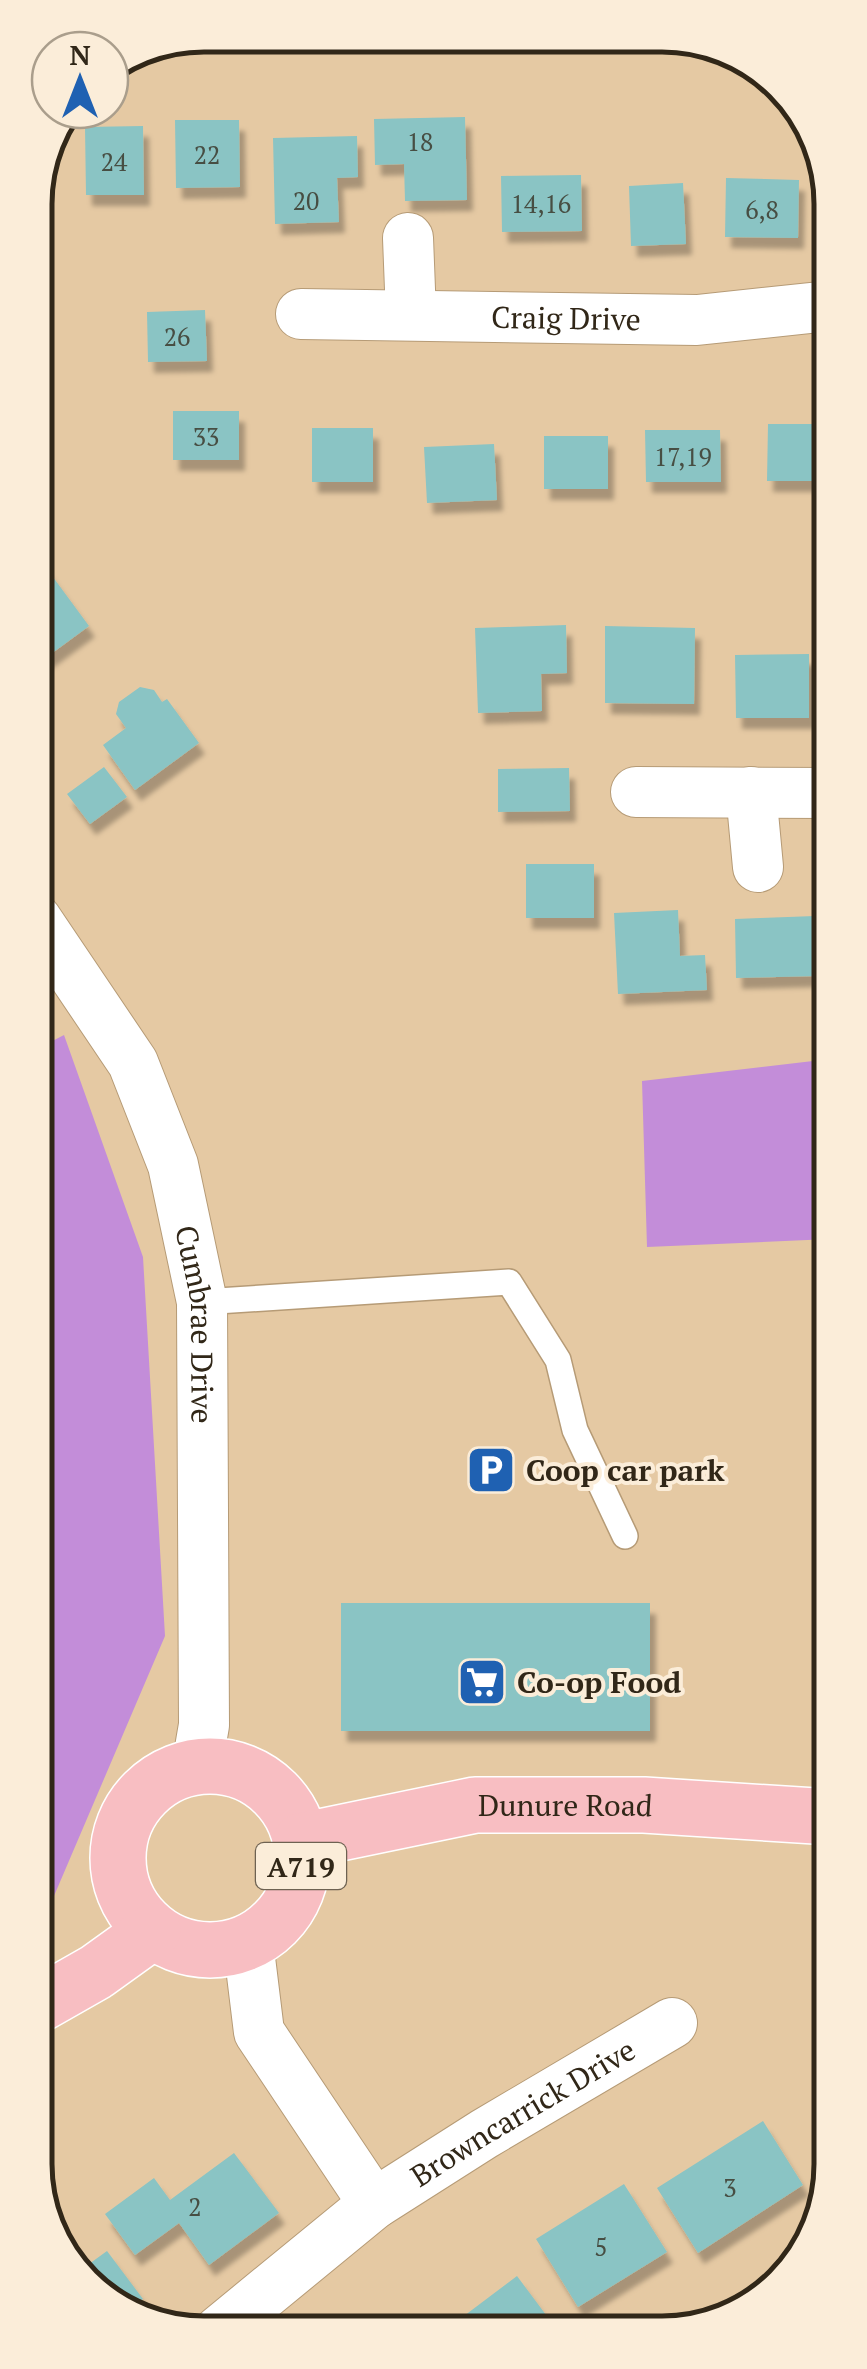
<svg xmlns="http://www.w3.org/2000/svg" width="867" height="2369" viewBox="0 0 867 2369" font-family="'PT Serif',serif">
  <defs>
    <filter id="shadow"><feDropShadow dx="6" dy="11" stdDeviation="2.5" flood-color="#0004"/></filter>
  </defs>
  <rect width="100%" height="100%" fill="#e5c9a3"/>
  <path fill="#c38dd9" d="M64 1035 143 1257 165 1636 51 1903 38 1912 37 1049Z
    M830 1059V1239L647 1247 642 1081Z"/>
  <path fill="#8ac4c4" filter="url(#shadow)" d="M465 117 467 200 405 201 404 164 375 165 374 119Z
    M175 120H239L240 187 176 188Z
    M143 126 144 195H86L85 127Z
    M357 136 358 177 337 178 339 222 275 224 273 138Z
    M581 175 582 231 502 232 501 176Z
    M726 178 799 180 798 238 725 237Z
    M683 183 686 244 631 246 629 186Z
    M205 310 207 361 148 362 147 312Z
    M173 411H239V460H173Z
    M768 424H829V481H767Z
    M312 428H373V482H312Z
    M645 430H720L721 482H646Z
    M544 436H608V489H544Z
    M494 444 497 500 427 503 424 447Z
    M36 554 89 626 36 665Z
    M566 625 567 673 541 674 542 711 478 713 475 628Z
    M605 626 695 628 694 704 605 703Z
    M809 654V718H736L735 655Z
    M140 687 154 690 162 702 167 699 199 743 135 790 103 745 126 728 116 714 119 702Z
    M104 767 127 797 90 824 67 794Z
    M569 768 570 811 498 812V769Z
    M526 864H594V918H526Z
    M678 910 680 956 705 955 707 990 618 994 614 913Z
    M815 916 817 976 736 978 735 919Z
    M341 1603H650V1731H341Z
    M763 2121 803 2185 698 2253 657 2188Z
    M234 2153 279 2213 209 2265 179 2223 135 2255 105 2214 154 2178 170 2200Z
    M624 2184 667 2252 578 2307 536 2239Z
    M107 2251 143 2299 130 2308 84 2284 78 2272Z
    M517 2276 558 2331H444Z"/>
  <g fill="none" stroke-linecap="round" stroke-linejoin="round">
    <g stroke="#b69b76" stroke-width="28">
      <path id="lane" d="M202 1302 509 1282 558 1360 575 1430 625 1536"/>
    </g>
    <g stroke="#b69b76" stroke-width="52">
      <g id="street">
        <path d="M408 238 411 315"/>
        <path id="s1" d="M301 314 697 320 829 306"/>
        <path d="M636 792 830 793"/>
        <path d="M751 792 758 867"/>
        <path id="s2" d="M36 919 133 1063 173 1165 202 1302 204 1725 197 1766"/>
        <path d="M248 1942 259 2032 374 2204"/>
        <path id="s3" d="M219 2331 374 2204 484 2134 672 2023"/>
      </g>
    </g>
    <g stroke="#fff" stroke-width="58">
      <g id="primary">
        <circle cx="210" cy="1858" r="92"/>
        <path id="s4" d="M301 1841 475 1805H644L831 1817"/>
        <path d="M38 2005 96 1972 153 1931"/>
      </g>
    </g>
    <use href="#lane" stroke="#fff" stroke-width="25"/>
    <use href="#street" stroke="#fff" stroke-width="50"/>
    <use href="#primary" stroke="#f8bec2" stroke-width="55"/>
  </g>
  <defs>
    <g id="parking-square" transform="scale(2.5)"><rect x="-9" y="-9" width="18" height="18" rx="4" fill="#1f61b2" stroke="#fbedd9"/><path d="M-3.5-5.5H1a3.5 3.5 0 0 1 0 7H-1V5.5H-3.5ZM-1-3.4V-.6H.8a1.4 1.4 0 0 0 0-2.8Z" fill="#fff"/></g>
    <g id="supermarket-square" transform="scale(2.5)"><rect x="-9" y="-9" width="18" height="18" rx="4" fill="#1f61b2" stroke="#fbedd9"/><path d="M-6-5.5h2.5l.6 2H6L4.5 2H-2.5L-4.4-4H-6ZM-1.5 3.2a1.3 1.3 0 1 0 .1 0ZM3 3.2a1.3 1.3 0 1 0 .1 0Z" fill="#fff"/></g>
  </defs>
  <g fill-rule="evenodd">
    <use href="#parking-square" x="491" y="1470"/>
    <use href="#supermarket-square" x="482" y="1682"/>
  </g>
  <g text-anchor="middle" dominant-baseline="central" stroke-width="8" stroke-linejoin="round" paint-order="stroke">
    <g font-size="25" fill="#474e43">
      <text x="420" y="141">18</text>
      <text x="207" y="154">22</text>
      <text x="114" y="161">24</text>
      <text x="306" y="200">20</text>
      <text x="541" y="203">14,16</text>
      <text x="762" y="209">6,8</text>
      <text x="177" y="336">26</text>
      <text x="206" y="436">33</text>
      <text x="683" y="456">17,19</text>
      <text x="730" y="2187">3</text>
      <text x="195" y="2206">2</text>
      <text x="601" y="2246">5</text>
    </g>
    <rect fill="#fbedd9" stroke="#6e6252" stroke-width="2.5" x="256" y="1843" width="90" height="46" rx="8"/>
    <g font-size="28" font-weight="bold" fill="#312718">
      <text x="301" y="1866">A719</text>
    </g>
    <g font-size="30" fill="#312718" stroke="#fbedd9">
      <text stroke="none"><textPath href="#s1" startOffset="265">Craig Drive</textPath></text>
      <text stroke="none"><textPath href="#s2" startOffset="445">Cumbrae Drive</textPath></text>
      <text stroke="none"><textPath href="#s4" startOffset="268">Dunure Road</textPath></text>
      <text stroke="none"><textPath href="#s3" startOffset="375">Browncarrick Drive</textPath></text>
    </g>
    <g font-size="30" font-weight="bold" fill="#312718" stroke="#fbedd9" text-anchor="start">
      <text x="526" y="1470">Coop car park</text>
      <text x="517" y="1682">Co-op Food</text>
    </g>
  </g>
  <path d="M0 0H867V2369H0ZM204 52H662A152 152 0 0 1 814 204V2164A152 152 0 0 1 662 2316H204A152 152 0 0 1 52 2164V204A152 152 0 0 1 204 52Z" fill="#fbedd9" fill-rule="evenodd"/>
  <path fill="none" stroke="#312718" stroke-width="5" d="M204 52H662A152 152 0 0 1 814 204V2164A152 152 0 0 1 662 2316H204A152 152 0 0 1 52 2164V204A152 152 0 0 1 204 52Z"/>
  <g transform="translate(80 80)"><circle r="48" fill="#fbedd9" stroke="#aa9e8c" stroke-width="2.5"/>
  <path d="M0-8L18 38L0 25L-18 38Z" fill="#1f61b2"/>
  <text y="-15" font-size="28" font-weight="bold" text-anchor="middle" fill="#312718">N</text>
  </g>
</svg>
